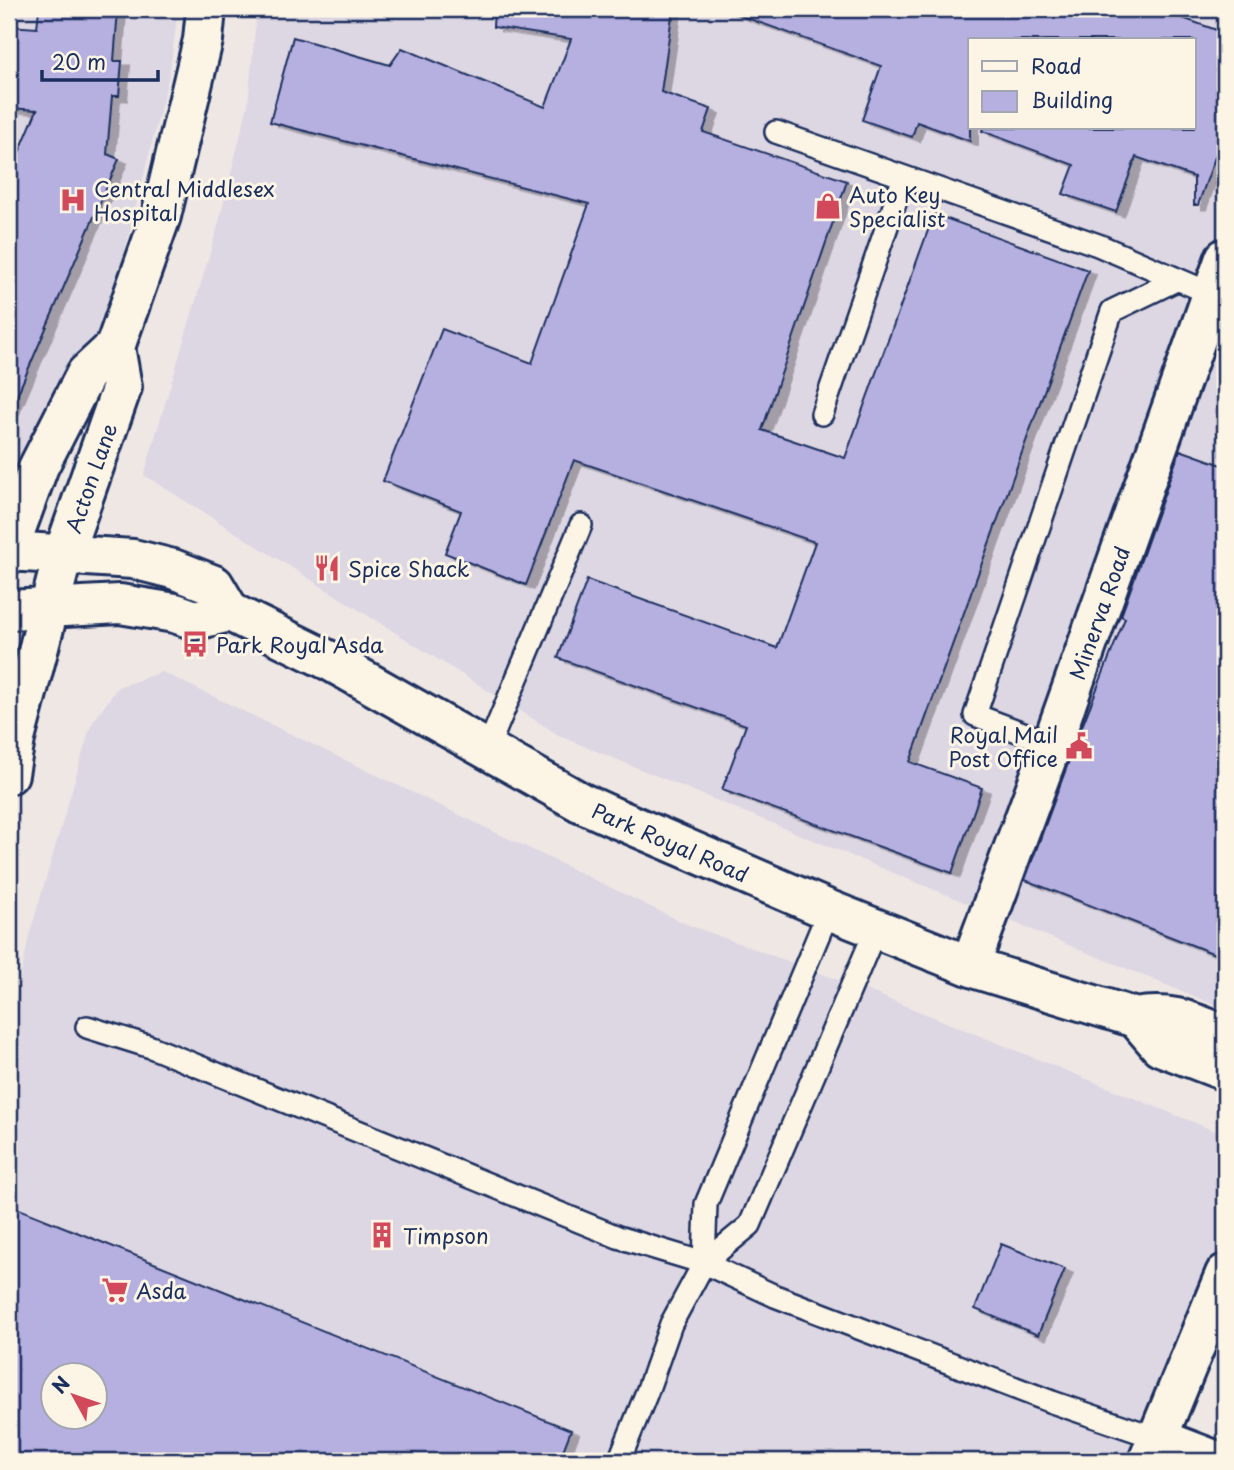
<svg xmlns="http://www.w3.org/2000/svg" width="1234" height="1470" viewBox="0 0 1234 1470" font-family="'Playpen Sans',sans-serif">
  <defs>
    <filter id="shadow"><feDropShadow dx="8" dy="4.5" stdDeviation="0" flood-color="#0004"/></filter>
  </defs>
  <rect width="100%" height="100%" fill="#eee7e4"/>
  <filter id="ink" filterUnits="userSpaceOnUse"><feTurbulence type="fractalNoise" baseFrequency=".0143" numOctaves="2"/><feDisplacementMap in="SourceGraphic" scale="14" xChannelSelector="R" yChannelSelector="G"/><feConvolveMatrix kernelMatrix="1 2 1 2 8 2 1 2 1" color-interpolation-filters="sRGB"/></filter>
  <g filter="url(#ink)">
    <path fill="#ddd6e3" fill-rule="evenodd" d="M9 9H178L170 71 105 330 9 491Z
      M257 9H1225V1009L562 737 144 475 218 226 248 105ZM970 40H1194V128H970Z
      M162 672 686 924 866 990 1225 1135V1272L1146 1461H9V1029L30 933 91 725 118 687ZM52 1376H94V1418H52Z"/>
    <path fill="#b6b0e1" stroke="#1b2f5e" stroke-width="2" fill-rule="evenodd" filter="url(#shadow)" d="M39 9H118L114 61H122L119 96H112L107 154 119 159 9 414V176L37 110 9 108V26L37 28Z
      M494 9H673L661 92 711 109 703 132 847 181 762 430 845 458 934 214 1088 270 910 762 982 788 952 873 722 790 746 725 558 658 587 580 777 648 815 542 574 460 526 585 445 553 461 511 383 481 442 329 532 363 589 204 270 122 293 37 390 65 402 48 545 107 571 39 493 27Z
      M734 9H1157L1225 33V129L1198 205H1194V177L1136 157 1116 212 1063 194 1074 165 982 131 983 128H1194V40H970V141L917 122 912 137 862 120 881 66 733 13Z
      M1180 450 1225 466V958L1025 880 1077 739 1125 618 1121 616Z
      M9 1205 571 1430 559 1461H9ZM52 1376H94V1418H52Z
      M1001 1244 1065 1269 1038 1335 975 1309Z"/>
    <g fill="none" stroke-linecap="round" stroke-linejoin="round">
      <g stroke="#1b2f5e" stroke-width="26">
        <path id="service" d="M776 132 1098 245 1212 294
          M822 414 904 177
          M1052 744 975 715 1112 311 1176 280
          M487 750 581 525
          M87 1027 151 1047 618 1237 704 1263 775 1296 1052 1402 1157 1438
          M704 1263 706 1204 829 910
          M619 1461 647 1392 671 1324 704 1263 750 1225 876 929"/>
      </g>
      <g stroke="#1b2f5e" stroke-width="44">
        <g id="minor">
          <path id="s1" d="M970 966 1052 744 1225 258"/>
          <path d="M1157 1438 1217 1461"/>
          <path d="M1148 1461 1225 1274"/>
        </g>
      </g>
      <g stroke="#1b2f5e" stroke-width="44">
        <path id="tertiary" d="M9 774 15 739 63 555"/>
      </g>
      <g stroke="#1b2f5e" stroke-width="44">
        <g id="secondary">
          <path d="M9 548 39 466 86 374 115 347 161 216 203 40 206 9"/>
          <path id="s2" d="M9 551 133 559 173 569 214 585 230 612 332 662 580 802 611 816 829 910 980 970 1136 1018C1172 1011 1193 1023 1225 1035"/>
          <path id="s3" d="M63 555 122 387 115 347"/>
          <path d="M9 610 120 604 175 613 195 620 230 612"/>
          <path d="M1136 1018 1160 1046 1225 1071"/>
        </g>
      </g>
      <use href="#service" stroke="#fcf5e5" stroke-width="21"/>
      <use href="#minor" stroke="#fcf5e5" stroke-width="38"/>
      <use href="#tertiary" stroke="#fcf5e5" stroke-width="38"/>
      <use href="#secondary" stroke="#fcf5e5" stroke-width="38"/>
    </g>
  </g>
  <defs>
    <g id="hospital-bare" transform="scale(2.1)"><path d="M-5-5h3v3.5h4V-5h3V5h-3V1.5h-4V5h-3Z" fill="#d1495b" stroke="#fcf5e5" stroke-width="2.5" paint-order="stroke"/></g>
    <g id="shop-bare" transform="scale(2.1)"><path d="M-5-2.5h2.3a2.7 3.5 0 0 1 5.4 0H5L5.5 6h-11ZM-1.5-2.5h3a1.5 2.3 0 0 0-3 0Z" fill="#d1495b" stroke="#fcf5e5" stroke-width="2.5" paint-order="stroke"/></g>
    <g id="restaurant-bare" transform="scale(2.1)"><path d="M-5-6h1v4h1v-4h1v4h1v-4h1v5L-1.5 .5V6h-2V.5L-5-1ZM5-6V6H3V1.5H1.5Q1.5-4 5-6Z" fill="#d1495b" stroke="#fcf5e5" stroke-width="2.5" paint-order="stroke"/></g>
    <g id="bus-bare" transform="scale(2.1)"><path d="M-5-6H5V4H4V6H2V4H-2V6H-4V4H-5ZM-3.5-4V0h7V-4ZM-3.5 1.2v1.5H-2V1.2ZM2 1.2v1.5H3.5V1.2Z" fill="#d1495b" stroke="#fcf5e5" stroke-width="2.5" paint-order="stroke"/></g>
    <g id="civic-bare" transform="scale(2.1)"><path d="M-.6-6.5H3V-4.5H.6V-3L4-1V1h2V6H-6V1h2V-1L-.6-3ZM-1.2 2.5V6h2.4V2.5Z" fill="#d1495b" stroke="#fcf5e5" stroke-width="2.5" paint-order="stroke"/></g>
    <g id="building-bare" transform="scale(2.1)"><path d="M-4-6H4V6H1V3H-1V6H-4ZM-2.5-4.3h1.7v1.8h-1.7ZM.8-4.3h1.7v1.8H.8ZM-2.5-1h1.7V.8h-1.7ZM.8-1h1.7V.8H.8Z" fill="#d1495b" stroke="#fcf5e5" stroke-width="2.5" paint-order="stroke"/></g>
    <g id="supermarket-bare" transform="scale(2.1)"><path d="M-6-5.5h2.5l.6 2H6L4.5 2H-2.5L-4.4-4H-6ZM-1.5 3.2a1.3 1.3 0 1 0 .1 0ZM3 3.2a1.3 1.3 0 1 0 .1 0Z" fill="#d1495b" stroke="#fcf5e5" stroke-width="2.5" paint-order="stroke"/></g>
  </defs>
  <g fill-rule="evenodd">
    <use href="#hospital-bare" x="73" y="200"/>
    <use href="#shop-bare" x="828" y="206"/>
    <use href="#restaurant-bare" x="327" y="568"/>
    <use href="#bus-bare" x="195" y="644"/>
    <use href="#civic-bare" x="1079" y="746"/>
    <use href="#building-bare" x="382" y="1235"/>
    <use href="#supermarket-bare" x="115" y="1290"/>
  </g>
  <g text-anchor="middle" dominant-baseline="central" stroke-width="6" stroke-linejoin="round" paint-order="stroke">
    <g font-size="21" fill="#1b2f5e" stroke="#fcf5e5" text-anchor="start">
      <text x="94" y="188">Central Middlesex<tspan x="94" dy="24">Hospital</tspan></text>
      <text x="849" y="194">Auto Key<tspan x="849" dy="24">Specialist</tspan></text>
      <text x="348" y="568">Spice Shack</text>
      <text x="216" y="644">Park Royal Asda</text>
      <text x="1058" y="734" text-anchor="end">Royal Mail<tspan x="1058" dy="24">Post Office</tspan></text>
      <text x="403" y="1235">Timpson</text>
      <text x="136" y="1290">Asda</text>
    </g>
    <g font-size="21" fill="#1b2f5e" stroke="#fcf5e5">
      <text stroke="none"><textPath href="#s3" startOffset="82">Acton Lane</textPath></text>
      <text stroke="none"><textPath href="#s1" startOffset="376">Minerva Road</textPath></text>
      <text stroke="none"><textPath href="#s2" startOffset="738">Park Royal Road</textPath></text>
    </g>
  </g>
  <rect width="1234" height="1470" fill="none" stroke="#fcf5e5" stroke-width="35"/>
  <rect x="18" y="18" width="1199" height="1435" fill="none" stroke="#1b2f5e" stroke-width="2.5" filter="url(#ink)"/>
  <rect x="968" y="38" width="228" height="91" fill="#fcf5e5" stroke="#a2a6af" stroke-width="2"/>
  <rect x="982" y="61" width="35" height="10" fill="#fcf5e5" stroke="#a2a6af" stroke-width="2"/>
  <text x="1031" y="74" font-size="21" fill="#1b2f5e">Road</text>
  <rect x="982" y="91" width="35" height="21" fill="#b6b0e1" stroke="#a2a6af" stroke-width="2"/>
  <text x="1031" y="108" font-size="21" fill="#1b2f5e">Building</text>
  <g transform="translate(74 1396) rotate(310)"><circle r="33" fill="#fcf5e5" stroke="#a2a6af" stroke-width="2"/>
  <path d="M0-5L12 26L0 18L-12 26Z" fill="#d1495b"/>
  <text y="-10" font-size="19" font-weight="bold" text-anchor="middle" fill="#1b2f5e">N</text>
  </g>
  <path d="M42 70v10h116v-10" fill="none" stroke="#1b2f5e" stroke-width="3.5"/>
  <text x="52" y="70" font-size="21" fill="#1b2f5e" stroke="#fcf5e5" stroke-width="5" paint-order="stroke">20 m</text>
</svg>
